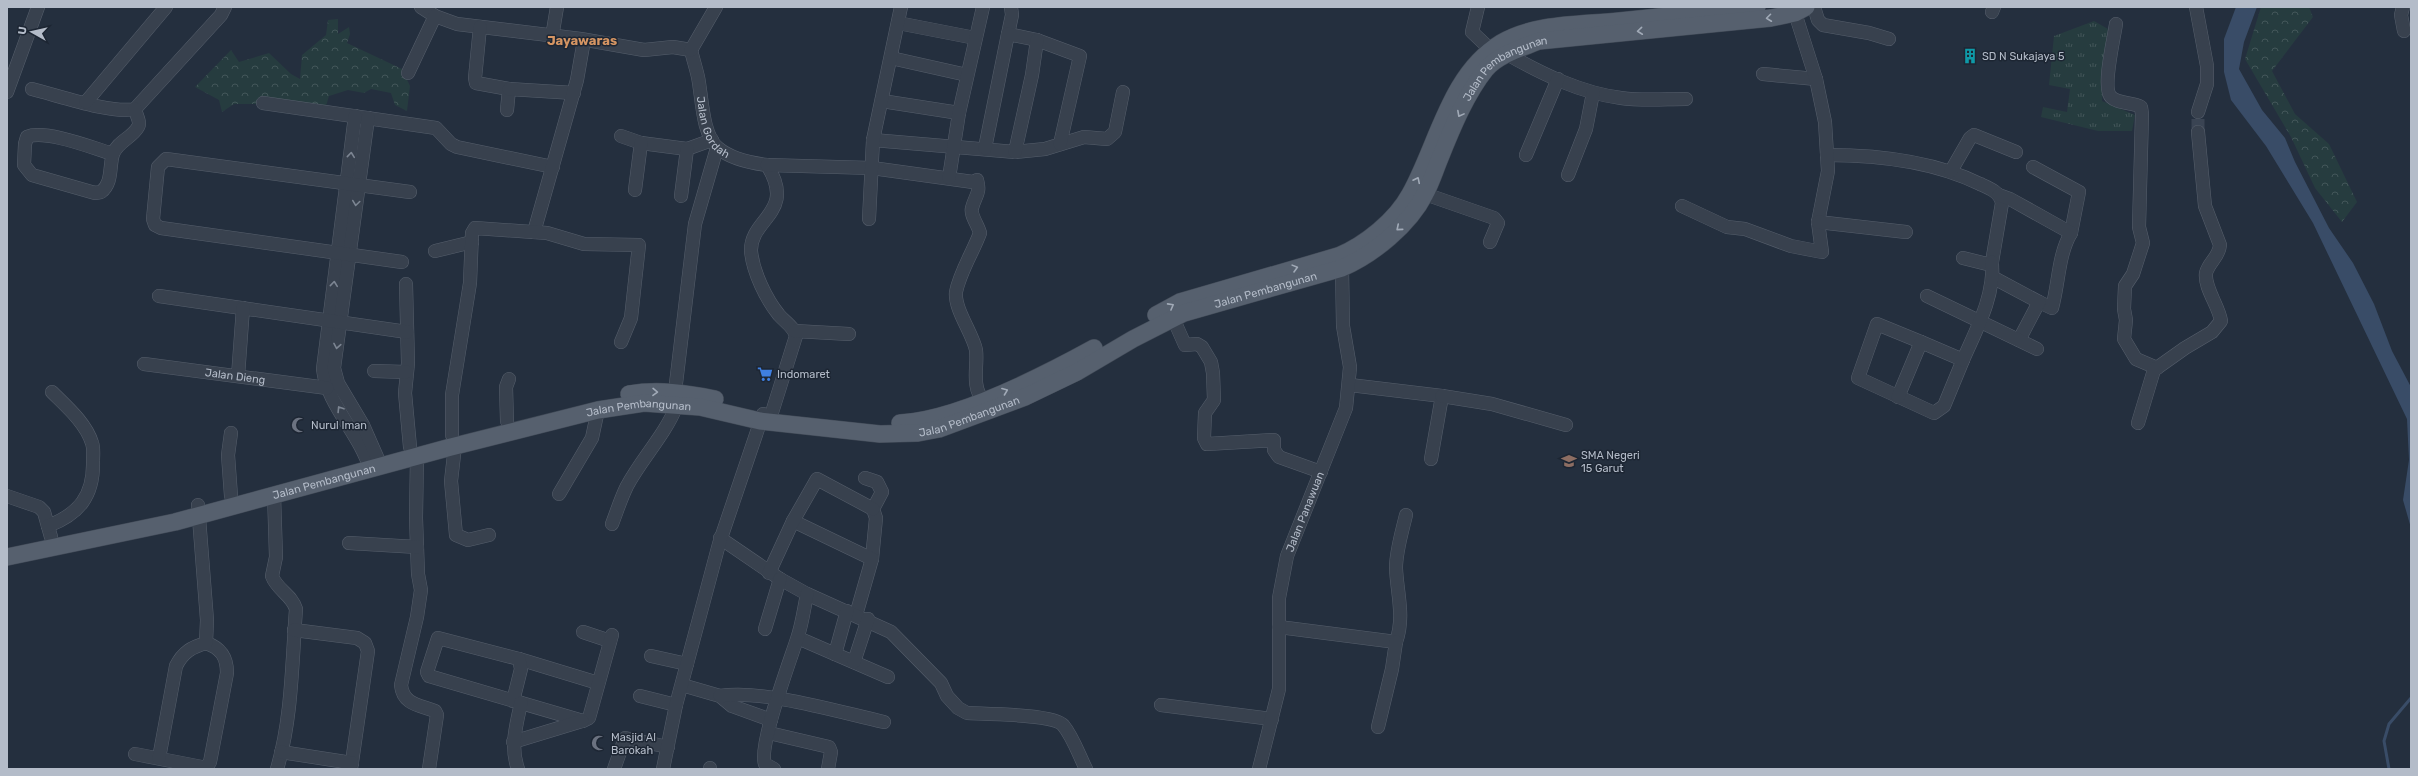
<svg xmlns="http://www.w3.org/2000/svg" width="2418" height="776" viewBox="0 0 2418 776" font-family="Rubik,sans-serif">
  <defs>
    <pattern id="grass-tufts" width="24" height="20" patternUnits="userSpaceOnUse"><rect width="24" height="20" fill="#263c3f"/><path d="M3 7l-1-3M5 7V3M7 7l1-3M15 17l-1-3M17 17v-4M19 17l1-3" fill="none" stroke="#435659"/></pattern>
    <pattern id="forest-crowns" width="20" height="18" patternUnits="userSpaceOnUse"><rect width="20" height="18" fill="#263c3f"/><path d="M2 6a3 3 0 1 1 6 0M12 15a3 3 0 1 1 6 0" fill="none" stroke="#435659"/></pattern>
  </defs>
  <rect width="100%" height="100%" fill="#242f3e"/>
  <path fill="url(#grass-tufts)" d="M2094 21 2108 29 2102 101 2135 115 2132 131H2098L2041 117 2043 107 2067 112 2070 89 2049 85 2054 36Z"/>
  <path fill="url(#forest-crowns)" d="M2261 7H2309L2313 17 2272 71 2295 114 2329 144 2357 202 2342 222 2315 188 2291 137 2245 59Z
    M338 19V34L349 27 350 34 347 43 402 69 410 86 407 111 395 105 391 93 371 89 364 93 348 90 329 96 326 106 258 98 256 104H234L222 112 219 100 195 87 231 50 239 62 269 53 291 74 300 79 302 55 326 35 328 20Z"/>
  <path fill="#394c67" d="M2236 7H2257L2244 42 2239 69 2262 110 2285 138 2295 162 2329 228 2353 263 2374 304 2392 351 2411 387V528L2403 500 2409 460 2407 419 2313 223 2266 146 2231 100 2224 72V39Z"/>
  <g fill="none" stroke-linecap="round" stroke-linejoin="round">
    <path stroke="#394c67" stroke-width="3" d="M2389 769 2384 741 2389 724 2411 698"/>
    <path stroke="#3a4453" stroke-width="13" stroke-dasharray="13 6" stroke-linecap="butt" d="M2198 132V112"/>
    <g stroke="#565f6c" stroke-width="14">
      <g id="minor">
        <path id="s1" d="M421 7 435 16 457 24 581 39 644 50 673 47 691 50C693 59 696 68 698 77 702 96 702 135 718 148 731 159 751 163 767 165 797 213 750 218 751 251 753 272 766 299 779 315 785 322 794 327 796 336L769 422"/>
        <path d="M1478 7 1472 32 1491 50"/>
        <path d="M1814 7 1818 20 1823 25 1869 33 1889 39"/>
        <path d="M2196 7 2207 66V84L2198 112"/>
        <path d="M2403 7 2401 15 2404 31"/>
        <path d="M1992 12 1994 7"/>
        <path d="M898 23 975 38"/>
        <path d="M2116 24C2114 38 2102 88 2111 97 2118 104 2132 102 2141 107L2142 114 2139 227 2143 243 2133 274 2125 286 2124 309 2126 320 2124 339 2136 359 2157 368"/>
        <path d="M480 27 475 78 476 83 509 89 507 110"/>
        <path d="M1008 34 1012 15 1011 7"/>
        <path d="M552 37 557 7"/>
        <path d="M691 50 716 7"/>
        <path d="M1507 54C1542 74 1581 93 1621 98 1642 101 1665 99 1686 99"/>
        <path d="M891 58 967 75"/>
        <path d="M408 73 435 16"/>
        <path d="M1763 74 1816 79"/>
        <path d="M32 89C57 95 111 114 135 109L221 15 225 7"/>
        <path d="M509 89 574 93"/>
        <path d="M7 92 38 7"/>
        <path d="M882 101 959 113"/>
        <path d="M86 102 166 7"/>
        <path d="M263 103 436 128 451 144 457 147 553 167"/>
        <path d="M355 116 323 369C327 405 360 434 370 469"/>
        <path d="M368 118 334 368 338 383 363 425 381 466"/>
        <path d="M621 136 641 143 687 149 712 140"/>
        <path d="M873 140 1015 152 1045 149 1084 137 1107 139 1115 132 1123 92"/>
        <path d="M985 148 1008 34 1037 40 1080 56 1060 144"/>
        <path d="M1015 152 1032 75 1037 40"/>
        <path d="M113 154C93 148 45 129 27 137L25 144 24 165 32 175 95 193 101 192C113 183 109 166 113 154 118 141 132 138 138 127 141 122 136 115 135 109"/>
        <path d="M1526 155 1558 79"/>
        <path d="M1827 155C1879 155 1933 161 1980 184 1989 188 2000 192 2002 203L1992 262 1987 264 1963 258"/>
        <path d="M767 165 872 168 973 182 977 180C981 193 975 196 972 208 970 215 978 225 980 233 973 252 960 272 956 292 954 309 973 334 976 350 978 366 971 386 983 400"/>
        <path d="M2033 167 2079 192 2071 233"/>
        <path d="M1951 171 1970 138 1974 135 2016 152"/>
        <path d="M1568 175 1586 129 1593 93"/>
        <path d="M949 178 959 113 983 7"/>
        <path d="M635 190 641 143"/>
        <path d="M1425 194 1494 218 1498 223 1490 242"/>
        <path d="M1999 195 2010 199 2071 233C2058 255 2059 283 2052 308L2039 302"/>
        <path d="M681 196 687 149"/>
        <path d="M1682 206 1727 227 1745 229 1791 246 1822 252 1818 222 1828 171 1825 122 1816 79 1795 13"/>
        <path d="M869 219 873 140 901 7"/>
        <path d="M1818 222 1906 232"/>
        <path d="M534 232 577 80 584 40"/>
        <path d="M435 251 472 242"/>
        <path d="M402 262 161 228 155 225 153 219 158 167 166 159 410 192"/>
        <path d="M1994 278 2039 302 2019 340"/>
        <path d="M406 284 408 363 405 393 410 447"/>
        <path d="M159 296 407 332"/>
        <path d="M1927 296 2037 349"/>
        <path d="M1173 318 1185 345 1197 344 1202 347 1211 362 1213 373 1214 400 1205 413 1204 438 1207 444 1274 440V450L1279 457 1321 472"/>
        <path d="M795 331 849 334"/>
        <path d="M1921 342 1877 324 1858 378 1934 413 1944 406 1963 360"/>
        <path id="s2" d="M144 364 327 388"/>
        <path d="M374 371 406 372"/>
        <path d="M238 376 243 308"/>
        <path d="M1350 385 1442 396 1431 459"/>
        <path d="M675 392 695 224 717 148"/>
        <path d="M1442 396 1492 404 1566 425"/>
        <path d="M1898 397 1921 342 1963 360C1976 330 1995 296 1992 262"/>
        <path d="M507 421 506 387 509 379"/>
        <path d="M2138 423 2154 370 2185 348 2212 332 2221 321C2219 306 2204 288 2206 273 2209 262 2219 257 2220 245L2205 206 2198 132"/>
        <path d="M231 433 228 455 231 496"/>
        <path d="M452 435V395L470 283 472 233 475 228 547 233 584 244 639 245 631 318 621 342"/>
        <path d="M455 446 451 481 456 535 468 540 489 535"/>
        <path d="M417 456 416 518 418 574 421 590 417 617 401 685C403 705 420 705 435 711L437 715 429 769"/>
        <path d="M865 478 877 482 882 492 873 509 876 518 872 559"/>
        <path d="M274 494 276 557 272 576C277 590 292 595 296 609 292 662 292 719 277 769"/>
        <path d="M559 494 592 438 598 410"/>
        <path d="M7 496 39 507 44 512 51 537"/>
        <path d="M793 521 872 559 856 615"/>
        <path d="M612 524C617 511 621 498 627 486 642 458 665 435 677 405"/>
        <path d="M48 526C79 514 94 496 93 461 93 455 94 448 92 443 86 423 66 406 52 392"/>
        <path d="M720 538 780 579 807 594 891 632 941 683 947 696 958 708 967 713C984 714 1053 714 1063 725 1073 737 1079 755 1086 769"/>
        <path d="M349 543 417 547"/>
        <path d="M769 573 793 521 817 479 873 509"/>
        <path d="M1279 627 1396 642C1405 617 1397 593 1396 568 1396 551 1402 532 1406 515"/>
        <path d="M765 629 780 579"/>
        <path d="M294 630 357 638 365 643 368 651 351 769"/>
        <path d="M583 632 610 641"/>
        <path d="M798 638 888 677"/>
        <path d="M835 654 847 611"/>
        <path d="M651 656 687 664"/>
        <path d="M519 659 598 683"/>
        <path d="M854 662 868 619"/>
        <path d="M682 685 720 696 732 706 771 720"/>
        <path d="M640 696 676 705"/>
        <path d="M720 696C763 689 839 712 884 722"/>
        <path d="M513 701 521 669 519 659 438 638 427 672 429 676 583 721 589 718 612 635"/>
        <path d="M1161 705 1272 719"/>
        <path d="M1378 727 1392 669 1396 642"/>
        <path d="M769 733 829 747 831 752 828 769"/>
        <path d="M513 742 582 721"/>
        <path d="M281 752 352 763"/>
        <path d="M135 754 202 767 207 766 210 762 227 673C227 657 221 648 206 643"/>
        <path d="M159 758 176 666C183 652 192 647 206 643L207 620 198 505"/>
        <path d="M518 769C510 747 516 726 521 703"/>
        <path d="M614 769 625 738 668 747"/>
        <path d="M663 769 676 705 719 544 763 414"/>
        <path d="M710 769V768"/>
        <path d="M774 769 765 764C758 746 790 661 797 639 802 625 804 609 807 594"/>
        <path id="s3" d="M1259 769 1279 689V598L1287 556 1346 408 1350 367 1343 326 1342 268 1340 260"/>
      </g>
    </g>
    <g stroke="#414a57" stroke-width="18">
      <g id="major">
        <path d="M1156 315 1180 302 1338 256C1365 245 1396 220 1410 194 1438 144 1449 75 1501 43 1535 23 1580 25 1619 21 1665 16 1711 12 1757 7"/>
        <path d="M629 394C658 389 686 393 715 399"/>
        <path d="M900 423C957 420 1043 376 1094 348"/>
        <path id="s4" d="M7 557 175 522 451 447 598 410 644 403 700 407 760 421 880 434 918 433 939 429 1025 397 1077 372 1133 339 1184 313 1342 268C1374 254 1409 225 1425 194 1431 183 1435 170 1440 158 1452 128 1466 94 1486 69 1499 54 1522 48 1539 41L1771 18 1795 13 1806 7"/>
      </g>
    </g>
    <use href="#minor" stroke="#38414e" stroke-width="13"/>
    <use href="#major" stroke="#56606e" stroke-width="17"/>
  </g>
  <defs><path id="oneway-chevron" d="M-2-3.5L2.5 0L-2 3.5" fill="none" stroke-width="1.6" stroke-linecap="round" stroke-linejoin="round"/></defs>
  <g stroke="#a1aab7">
    <use href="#oneway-chevron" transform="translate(1769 18) rotate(173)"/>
    <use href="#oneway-chevron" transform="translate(1640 31) rotate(174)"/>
    <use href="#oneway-chevron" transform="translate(1460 114) rotate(118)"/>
    <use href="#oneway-chevron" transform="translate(1417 180) rotate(-64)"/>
    <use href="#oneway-chevron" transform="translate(1399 228) rotate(140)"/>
    <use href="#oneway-chevron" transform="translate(1295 268) rotate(-15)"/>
    <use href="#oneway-chevron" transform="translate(1171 306) rotate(-29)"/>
    <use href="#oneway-chevron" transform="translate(1005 391) rotate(-21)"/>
    <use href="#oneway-chevron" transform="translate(655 392) rotate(1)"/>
  </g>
  <g stroke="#7c8592">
    <use href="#oneway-chevron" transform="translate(351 155) rotate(-84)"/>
    <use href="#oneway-chevron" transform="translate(356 203) rotate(98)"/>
    <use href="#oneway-chevron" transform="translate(334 284) rotate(-84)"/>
    <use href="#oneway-chevron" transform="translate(337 346) rotate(100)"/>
    <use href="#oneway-chevron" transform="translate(340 409) rotate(-122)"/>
  </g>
  <defs>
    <g id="building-bare" transform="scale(1.2)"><path d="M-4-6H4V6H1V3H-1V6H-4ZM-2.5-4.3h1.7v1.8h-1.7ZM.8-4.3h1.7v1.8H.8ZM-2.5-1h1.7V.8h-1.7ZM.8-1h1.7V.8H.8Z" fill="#0f9aa8" stroke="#1d2633" stroke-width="2.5" paint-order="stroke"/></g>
    <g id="supermarket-bare" transform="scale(1.2)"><path d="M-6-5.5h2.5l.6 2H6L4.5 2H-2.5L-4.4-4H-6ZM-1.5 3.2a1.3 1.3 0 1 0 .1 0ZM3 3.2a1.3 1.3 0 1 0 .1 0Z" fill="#3f7fe0" stroke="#1d2633" stroke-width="2.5" paint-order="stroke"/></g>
    <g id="mosque-bare" transform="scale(1.2)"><path d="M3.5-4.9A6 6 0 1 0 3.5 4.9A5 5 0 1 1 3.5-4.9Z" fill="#6b7280" stroke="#1d2633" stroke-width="2.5" paint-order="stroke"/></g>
    <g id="school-bare" transform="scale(1.2)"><path d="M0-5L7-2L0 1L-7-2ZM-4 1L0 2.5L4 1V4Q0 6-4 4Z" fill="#8d6e63" stroke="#1d2633" stroke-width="2.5" paint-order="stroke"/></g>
  </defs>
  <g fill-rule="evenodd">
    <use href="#building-bare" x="1970" y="56"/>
    <use href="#supermarket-bare" x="765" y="374"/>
    <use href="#mosque-bare" x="299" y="425"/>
    <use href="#school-bare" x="1569" y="461"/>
    <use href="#mosque-bare" x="599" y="743"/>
  </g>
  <g text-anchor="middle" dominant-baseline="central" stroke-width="3" stroke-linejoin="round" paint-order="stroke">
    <g font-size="11" fill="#b4bcc9" stroke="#1d2633" text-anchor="start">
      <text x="1982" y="56">SD N Sukajaya 5</text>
      <text x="777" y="374">Indomaret</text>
      <text x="311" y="425">Nurul Iman</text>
      <text x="1581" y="455">SMA Negeri<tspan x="1581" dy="13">15 Garut</tspan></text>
      <text x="611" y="737">Masjid Al<tspan x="611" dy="13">Barokah</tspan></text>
    </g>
    <g font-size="11" fill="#b4bcc9" stroke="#1d2633">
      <text stroke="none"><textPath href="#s4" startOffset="1658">Jalan Pembangunan</textPath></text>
      <text stroke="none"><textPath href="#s1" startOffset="358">Jalan Gordah</textPath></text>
      <text stroke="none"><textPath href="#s4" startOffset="1310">Jalan Pembangunan</textPath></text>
      <text stroke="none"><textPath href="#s2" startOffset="92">Jalan Dieng</textPath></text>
      <text stroke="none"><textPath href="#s4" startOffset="650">Jalan Pembangunan</textPath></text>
      <text stroke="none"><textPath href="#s4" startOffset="986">Jalan Pembangunan</textPath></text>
      <text stroke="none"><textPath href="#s4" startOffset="326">Jalan Pembangunan</textPath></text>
      <text stroke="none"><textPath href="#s3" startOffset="264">Jalan Panawuan</textPath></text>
    </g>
    <g font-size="13" font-weight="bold" fill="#d59563" stroke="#1d2633">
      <text x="582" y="40">Jayawaras</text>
    </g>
  </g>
  <rect width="2418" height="776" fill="none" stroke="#b4bcc9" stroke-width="16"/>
  <g transform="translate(32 32) rotate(278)" stroke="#1d2633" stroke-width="3" paint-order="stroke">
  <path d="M0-3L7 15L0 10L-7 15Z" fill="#b4bcc9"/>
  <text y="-6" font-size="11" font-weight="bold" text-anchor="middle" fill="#b4bcc9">U</text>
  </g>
</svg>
